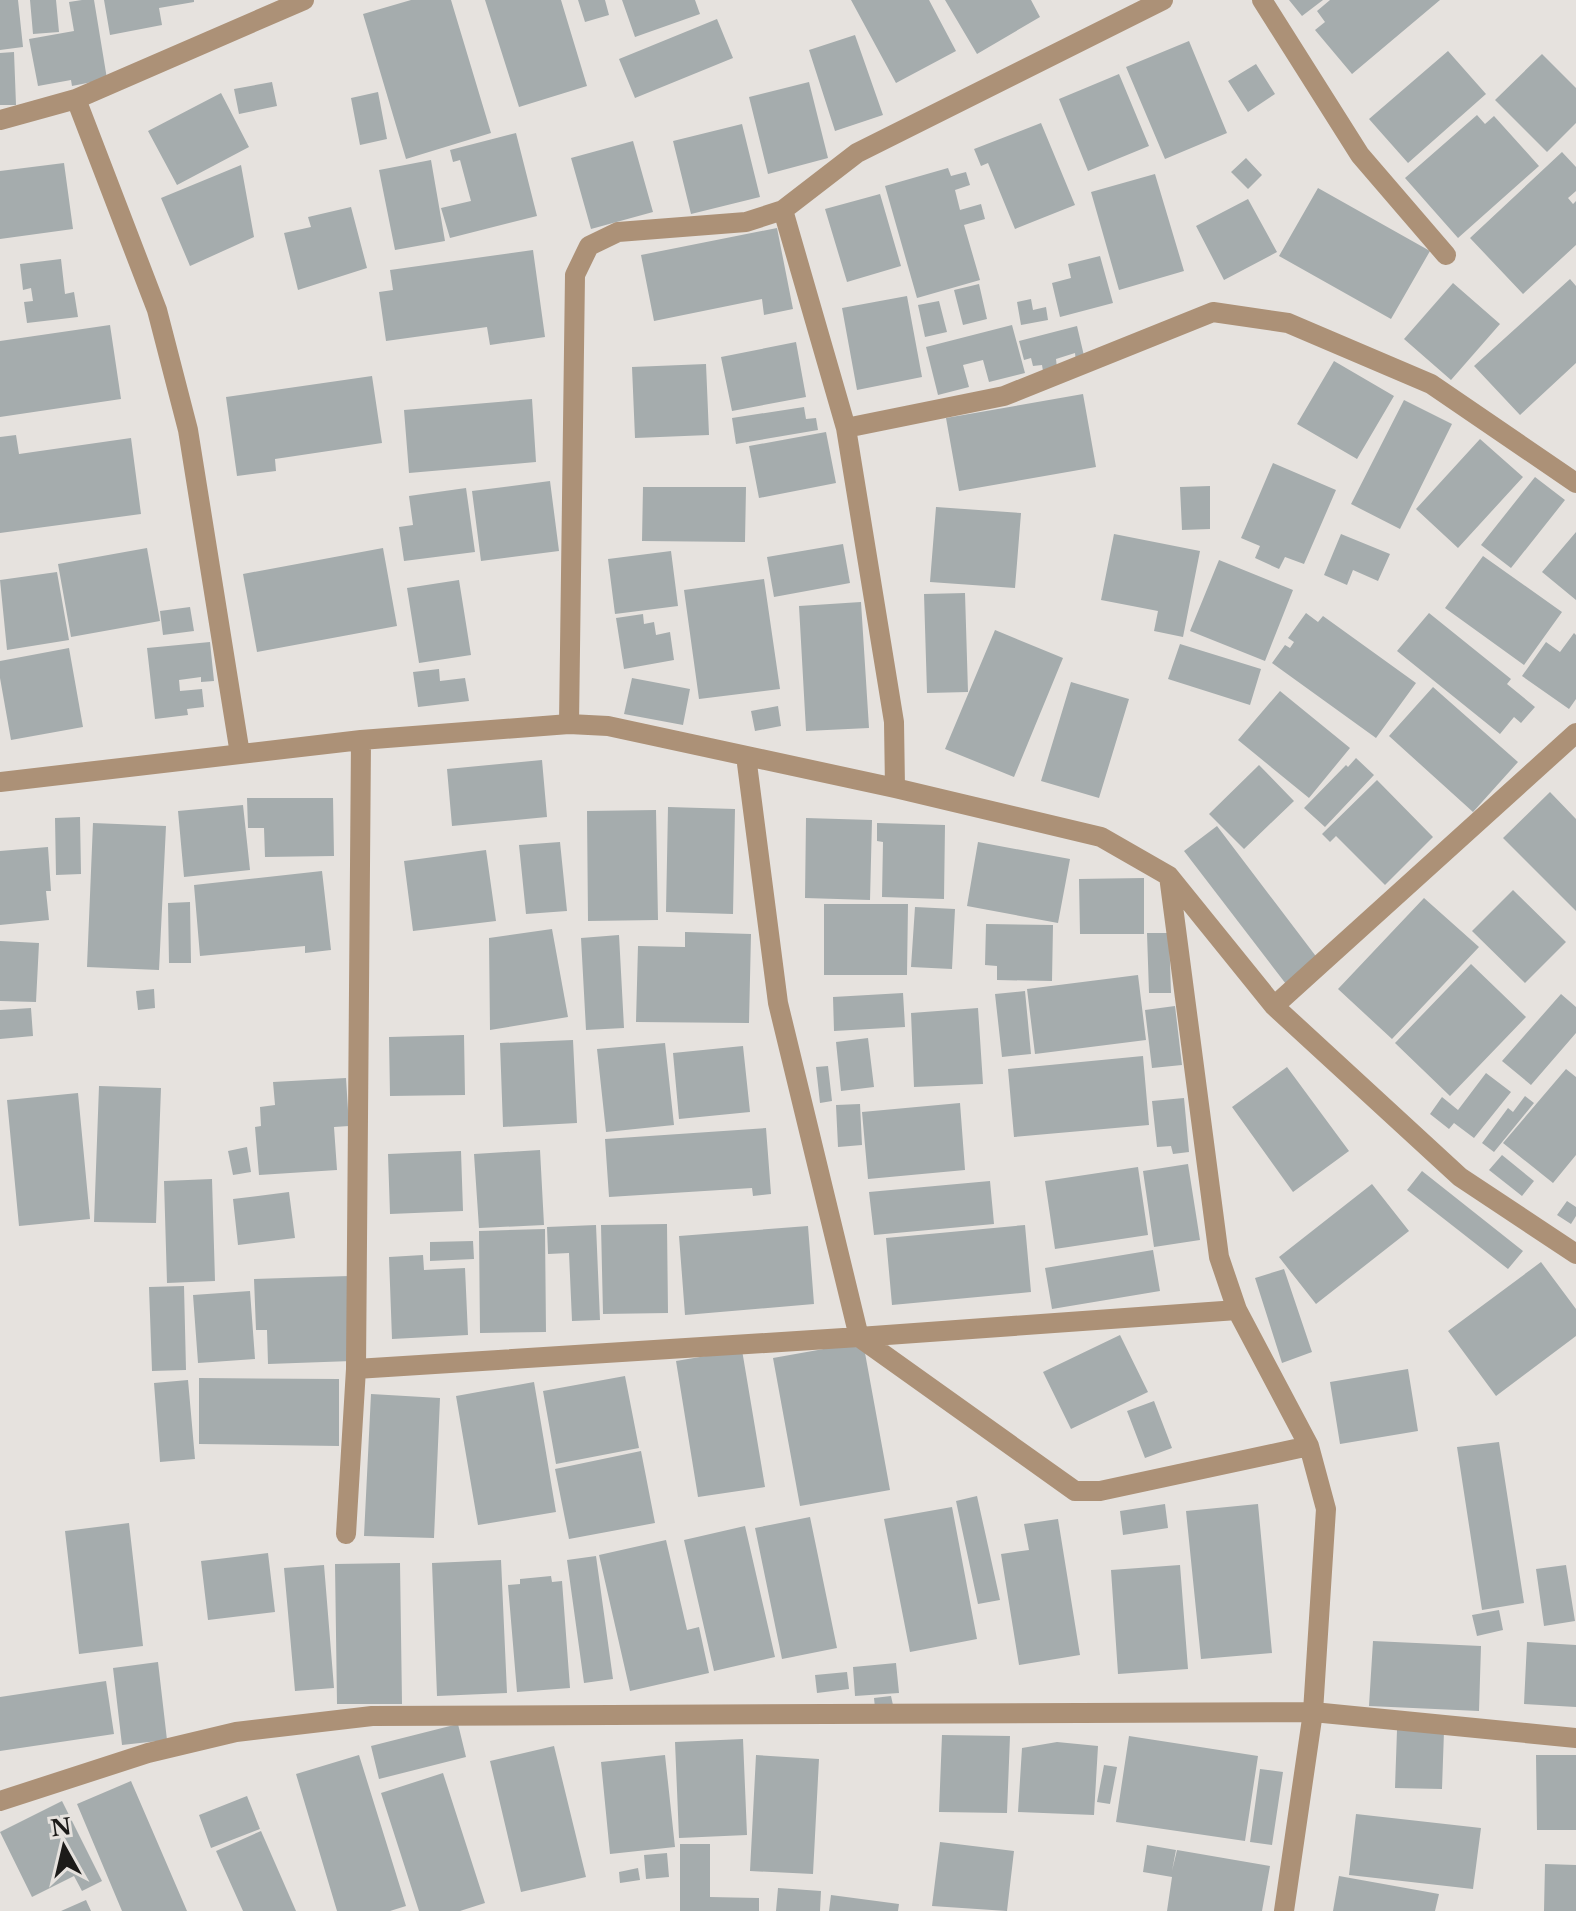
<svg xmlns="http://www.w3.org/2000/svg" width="1576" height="1911" viewBox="0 0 1576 1911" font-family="'Libre Baskerville',serif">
  <rect width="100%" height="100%" fill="#e6e2de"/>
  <path fill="#a5acad" d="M0 0H18L23 47 0 50Z
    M30 0H56L59 32 33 34Z
    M82 0H94L107 79 72 86 71 80 38 86 29 39 74 31 69 2Z
    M104 0H194V2L159 8 162 25 110 35Z
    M411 0H451L491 133 406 159 363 14Z
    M485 0H561L587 86 519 107Z
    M578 0H605L609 15 585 22Z
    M622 0H695L700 14 635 37Z
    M851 0H929L956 51 896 83Z
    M945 0H1031L1040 17 977 54Z
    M1289 0H1323L1302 16Z
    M1330 0H1440L1352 74 1315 30 1325 22 1317 11Z
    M717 19 733 58 635 98 619 59Z
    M855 35 883 115 835 131 809 50Z
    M1189 41 1227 133 1165 159 1126 67Z
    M1448 51 1486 94 1408 163 1369 119Z
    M14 52 16 105H0V53Z
    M1542 54 1576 88V123L1547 152 1495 100Z
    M1256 64 1275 94 1248 112 1228 81Z
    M1119 74 1149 146 1088 171 1059 99Z
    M272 82 277 106 239 114 234 89Z
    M809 82 828 158 768 174 749 97Z
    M378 92 387 139 360 145 351 98Z
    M221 93 249 147 177 185 148 131Z
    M1477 115 1485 124 1494 116 1539 166 1458 238 1405 178Z
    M1041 123 1075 205 1015 229 988 163 981 166 974 149Z
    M742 124 760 197 691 214 673 141Z
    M516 133 537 216 450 238 441 208 471 201 460 160 453 162 450 150Z
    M633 141 653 212 591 229 571 158Z
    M1562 152 1576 167V191L1568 198 1573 204 1576 201V245L1523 294 1470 238Z
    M1246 158 1262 175 1248 189 1231 172Z
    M431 160 445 241 395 250 379 170Z
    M64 163 73 229 0 239V171Z
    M241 165 254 237 190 266 161 198Z
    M948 168 951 176 966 172 970 185 955 190 960 210 981 204 985 219 964 225 980 280 917 298 885 186Z
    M1155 174 1184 271 1119 290 1091 192Z
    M1318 188 1430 251 1391 319 1279 256Z
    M880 194 901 266 847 282 825 209Z
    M1248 199 1277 252 1224 280 1196 226Z
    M351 207 367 268 298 290 284 233 311 227 308 217Z
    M777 228 793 309 764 315 762 299 654 321 641 255Z
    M533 250 545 337 490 345 487 327 386 341 379 292 393 290 390 270Z
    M1100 256 1113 303 1060 317 1052 283 1071 278 1068 264Z
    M61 259 65 294 74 292 78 317 27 323 24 302 33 301 31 288 23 290 20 264Z
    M1570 279 1576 286V363L1520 415 1474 366Z
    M1453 283 1500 324 1451 380 1404 339Z
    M979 284 987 319 963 325 954 290Z
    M907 296 922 377 857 390 842 308Z
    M1031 299 1033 310 1046 307 1048 320 1021 325 1017 302Z
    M939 301 947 332 925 337 918 305Z
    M110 325 121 399 0 417V341Z
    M1012 325 1025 373 989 382 983 360 963 365 969 387 938 395 926 347Z
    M1077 326 1085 360 1076 362 1075 353 1056 359 1057 368 1043 371 1042 365 1033 366 1031 358 1024 360 1019 341Z
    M796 342 806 397 732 411 721 357Z
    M1334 361 1394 396 1357 459 1297 424Z
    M706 364 709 435 635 438 632 367Z
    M372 376 382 443 275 459 276 471 237 476 226 397Z
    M1083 394 1096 467 959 491 946 418Z
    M532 399 536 462 409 473 404 410Z
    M1404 400 1452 424 1400 529 1351 504Z
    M804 407 806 419 816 418 818 430 736 444 732 418Z
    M826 432 836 483 759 498 749 446Z
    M16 435 19 454 131 438 141 514 0 533V437Z
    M1480 439 1523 477 1458 548 1416 509Z
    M1273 463 1336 490 1304 564 1285 557 1279 569 1255 558 1260 546 1241 538Z
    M1535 477 1565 500 1511 568 1481 545Z
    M550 481 559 551 481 561 472 491Z
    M1210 486V529L1182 530 1180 487Z
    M643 487H746L745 542 642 541Z
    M466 488 475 552 404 561 399 527 413 525 409 496Z
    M936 507 1021 513 1015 588 930 582Z
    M1576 532V600L1542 572Z
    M1114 534 1200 551 1183 637 1154 631 1158 611 1101 600Z
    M1341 534 1390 554 1378 581 1353 570 1347 585 1324 575Z
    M843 544 850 583 774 597 767 557Z
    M147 548 160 621 71 637 58 564Z
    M383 548 397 626 257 652 243 574Z
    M671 551 678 606 615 614 608 559Z
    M1483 556 1562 612 1524 665 1445 608Z
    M1219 560 1293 590 1265 661 1190 631Z
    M57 572 69 640 7 650 0 580Z
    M764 579 780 689 699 699 684 590Z
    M459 580 471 655 419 663 407 588Z
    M965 593 968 692 927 693 924 594Z
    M861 602 869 728 806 731 799 606Z
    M190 607 194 631 163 635 160 611Z
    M1306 613 1318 622 1323 616 1416 683 1376 738 1272 663 1285 645 1290 648 1294 642 1288 638Z
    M1429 613 1511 679 1507 684 1535 707 1521 723 1514 717 1500 734 1397 651Z
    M643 614 644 624 654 622 656 635 670 632 674 660 624 669 616 618Z
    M995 630 1063 658 1014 777 945 749Z
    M1574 633 1576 635V699L1569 709 1522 676 1546 642 1560 652Z
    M210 642 214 681 201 682V677L179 680 180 691 202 689 204 707 187 709 188 715 155 719 147 648Z
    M1180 644 1261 669 1250 705 1168 679Z
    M69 648 83 727 11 740 0 678V661Z
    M439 669 440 681 465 678 469 701 418 707 413 672Z
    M632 678 690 689 683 725 624 714Z
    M1071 682 1129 699 1099 798 1041 781Z
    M1433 687 1518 762 1473 812 1389 736Z
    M1280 691 1350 748 1309 798 1238 740Z
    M778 706 781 726 755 731 751 711Z
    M1356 758 1374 775 1325 827 1304 808 1346 765 1348 767Z
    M542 760 547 817 452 826 447 769Z
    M1259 765 1294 801 1244 849 1209 814Z
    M1377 780 1433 837 1385 885 1336 836 1330 842 1322 834Z
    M1550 792 1576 819V911L1503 838Z
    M247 798H333L334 856 265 857 264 828H248Z
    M243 805 250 870 184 877 178 811Z
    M668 807 735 809 733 914 666 912Z
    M656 810 658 920 588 921 587 811Z
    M80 817 81 874 56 875 55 818Z
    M806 818 872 820 870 900 805 898Z
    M93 823 166 826 159 970 87 967Z
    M877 823 945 825 944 899 882 897 883 842 877 841Z
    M1217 826 1318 959 1286 984 1184 851Z
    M560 842 567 911 526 914 519 845Z
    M978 842 1070 859 1058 923 967 906Z
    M48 847 51 891H46L49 920 0 925V851Z
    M486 850 496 921 413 931 404 861Z
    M322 871 331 950 305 953V946L200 956 194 885Z
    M1144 878V934H1080L1079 879Z
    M1513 890 1566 942 1525 983 1472 931Z
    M1424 898 1479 947 1392 1039 1338 989Z
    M190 902 191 963H169L168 903Z
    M824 904H908L907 975H824Z
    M915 907 955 909 952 969 911 967Z
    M986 924 1053 925 1052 981 997 980V966L985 965Z
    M552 929 568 1017 490 1030 489 938Z
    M685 932 751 934 749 1023 636 1022 638 946 685 947Z
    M1147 933H1169L1171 993H1149Z
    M619 935 624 1028 586 1030 581 938Z
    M0 941 39 943 36 1002 0 1001Z
    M1471 964 1526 1017 1450 1096 1395 1043Z
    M1138 975 1146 1040 1035 1054 1027 989Z
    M154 989 155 1008 138 1010 136 991Z
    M1025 991 1031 1054 1002 1057 995 994Z
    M903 993 905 1027 834 1031 833 997Z
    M1561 994 1576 1007V1033L1531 1085 1502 1061Z
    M1175 1006 1182 1065 1152 1068 1145 1010Z
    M31 1008 33 1036 0 1039V1010Z
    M978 1008 983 1084 914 1087 911 1013Z
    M464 1035 465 1095 390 1096 389 1037Z
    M868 1038 874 1087 841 1091 836 1042Z
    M573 1040 577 1123 503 1127 500 1043Z
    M665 1043 674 1125 606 1132 597 1049Z
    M743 1046 750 1112 679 1119 673 1053Z
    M1143 1056 1149 1125 1014 1137 1008 1069Z
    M828 1066 832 1101 820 1103 816 1067Z
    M1287 1067 1349 1151 1293 1192 1232 1107Z
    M1566 1069 1576 1077V1155L1553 1183 1503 1143Z
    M1486 1073 1511 1092 1474 1138 1454 1123 1449 1129 1430 1114 1442 1097 1458 1110Z
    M346 1078 349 1126 334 1127 337 1170 259 1175 255 1127 261 1126 260 1107 275 1105 273 1082Z
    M99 1086 161 1088 156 1223 94 1222Z
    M78 1093 90 1219 19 1226 7 1100Z
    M1525 1096 1534 1103 1494 1152 1482 1143 1508 1108 1513 1112Z
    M1184 1098 1189 1152 1173 1154 1171 1146 1157 1147 1152 1101Z
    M960 1103 965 1170 868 1179 862 1112Z
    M860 1104 862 1145 838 1147 836 1105Z
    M766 1128 771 1194 753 1196 752 1188 609 1197 605 1139Z
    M247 1147 251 1172 233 1175 228 1151Z
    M540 1150 544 1225 479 1228 474 1154Z
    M461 1151 463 1211 390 1214 388 1154Z
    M1502 1155 1534 1181 1522 1196 1489 1170Z
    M1188 1164 1200 1240 1154 1247 1143 1171Z
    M1138 1167 1148 1235 1055 1249 1045 1181Z
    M1422 1171 1523 1251 1508 1269 1407 1190Z
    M212 1179 215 1281 167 1283 164 1181Z
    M990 1181 994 1224 874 1235 869 1192Z
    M1372 1184 1409 1231 1316 1304 1279 1257Z
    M289 1192 295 1238 238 1245 233 1199Z
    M1567 1201 1576 1207V1216L1571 1224 1557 1215Z
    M667 1224 668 1313 603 1314 601 1225Z
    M596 1225 600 1320 572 1321 569 1253 548 1254 547 1227Z
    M1025 1225 1031 1292 892 1305 886 1238Z
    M808 1226 814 1304 685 1315 679 1236Z
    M545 1229 546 1332 480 1333 479 1231Z
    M473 1241 474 1259 430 1261V1242Z
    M1153 1250 1160 1291 1052 1309 1045 1268Z
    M423 1255 424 1270 465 1268 468 1335 392 1339 389 1257Z
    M1541 1262 1576 1309V1336L1496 1396 1448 1331Z
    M1284 1269 1312 1352 1282 1363 1255 1278Z
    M349 1276 352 1361 268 1364 267 1330H256L254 1279Z
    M184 1286 186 1370 152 1371 149 1287Z
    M250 1291 255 1359 198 1363 193 1295Z
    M1120 1335 1148 1392 1071 1429 1043 1372Z
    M863 1342 890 1490 800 1506 773 1358Z
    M742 1350 765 1487 698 1497 676 1361Z
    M1408 1369 1418 1431 1340 1444 1330 1382Z
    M625 1376 639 1448 556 1464 543 1391Z
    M199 1378 339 1379V1446L199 1444Z
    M188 1380 195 1459 160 1462 154 1383Z
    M534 1382 556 1512 478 1525 456 1396Z
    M371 1394 440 1398 434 1538 364 1536Z
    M1154 1401 1172 1448 1145 1458 1127 1411Z
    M1499 1442 1524 1603 1482 1610 1457 1447Z
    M641 1451 655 1523 569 1539 555 1469Z
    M977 1496 1000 1600 978 1604 956 1501Z
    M1165 1504 1168 1528 1123 1535 1120 1511Z
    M1258 1504 1272 1653 1201 1659 1186 1511Z
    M952 1507 977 1639 910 1652 884 1519Z
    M810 1517 837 1648 782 1659 755 1528Z
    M1058 1519 1080 1655 1019 1665 1001 1554 1029 1550 1024 1524Z
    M129 1523 143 1646 79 1654 65 1531Z
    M745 1526 775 1657 714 1671 684 1540Z
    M666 1540 687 1630 699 1627 709 1673 630 1691 599 1555Z
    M268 1553 275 1612 208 1620 201 1561Z
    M596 1556 613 1679 584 1683 567 1560Z
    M501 1560 507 1693 437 1696 432 1563Z
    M400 1563 402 1704H337L335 1564Z
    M324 1565 334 1688 295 1691 284 1568Z
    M1180 1565 1188 1669 1118 1674 1111 1570Z
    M1566 1565 1575 1621 1544 1626 1536 1569Z
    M551 1576 552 1582 562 1581 570 1688 517 1692 508 1585 520 1584V1579Z
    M1499 1610 1503 1630 1477 1636 1472 1615Z
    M1373 1641 1481 1646 1479 1711 1369 1706Z
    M1527 1642 1576 1645V1707L1524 1704Z
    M158 1662 167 1740 122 1745 113 1668Z
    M896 1663 899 1693 855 1696 853 1667Z
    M847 1672 849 1689 817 1693 815 1675Z
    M106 1681 114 1734 0 1751V1697Z
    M891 1696 893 1705 875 1708 874 1698Z
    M458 1724 466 1757 379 1779 371 1746Z
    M1397 1730 1444 1731 1442 1789 1395 1788Z
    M942 1735 1010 1736 1007 1813 939 1812Z
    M1129 1736 1258 1756 1245 1841 1116 1822Z
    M743 1739 747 1835 679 1838 675 1742Z
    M1057 1742 1098 1746 1094 1815 1018 1812 1022 1748Z
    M554 1746 586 1877 521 1892 490 1761Z
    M359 1755 406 1906 390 1911H337L296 1774Z
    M665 1755 675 1847 610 1854 601 1762Z
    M756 1755 819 1759 813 1874 750 1871Z
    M1536 1755H1576V1830H1537Z
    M1104 1765 1117 1767 1110 1804 1097 1802Z
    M1260 1769 1283 1772 1272 1845 1250 1842Z
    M443 1773 485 1903 460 1911H419L381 1793Z
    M131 1781 187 1911H122L77 1804Z
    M247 1796 260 1829 211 1848 199 1815Z
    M62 1801 102 1881 82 1891 74 1876 32 1897 0 1832Z
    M1356 1814 1481 1828 1473 1889 1349 1875Z
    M261 1831 296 1911H243L216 1851Z
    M940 1842 1014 1851 1007 1911 932 1906Z
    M680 1844H710V1897L759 1898V1911H680Z
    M1147 1845 1176 1850 1172 1871 1177 1850 1270 1866 1262 1911H1167L1172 1877 1143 1872Z
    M667 1853 669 1877 646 1879 644 1855Z
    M1545 1864 1576 1865V1911H1544Z
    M638 1868 640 1880 620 1883 619 1872Z
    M1339 1876 1439 1894 1435 1911H1333Z
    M778 1888 821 1891 820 1911H776Z
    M831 1895 899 1904 898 1911H829Z
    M86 1900 91 1911H61Z"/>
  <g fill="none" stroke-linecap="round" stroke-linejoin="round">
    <path stroke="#ac9177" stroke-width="20" d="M1262 0 1360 155 1446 255
      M76 99 157 310 188 430 240 754
      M0 120 76 99 304 0
      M783 210 846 428 894 722 895 788
      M846 428 1004 396 1213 312 1288 323 1431 384 1576 483
      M569 724 575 275 589 246 618 232 746 222 783 210 857 153 1163 0
      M746 756 778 1003 859 1337 1237 1310
      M0 782 361 740 569 724 608 726 895 788 1101 837 1169 876 1274 1006 1460 1177 1576 1254
      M1169 876 1219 1257 1237 1310 1309 1446 1326 1509 1313 1712 1284 1911
      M1274 1006 1576 733
      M356 1369 859 1337 1075 1491H1100L1309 1446
      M346 1534 356 1369 361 740
      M0 1801 148 1753 236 1732 372 1716 1313 1712 1576 1738"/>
  </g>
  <g transform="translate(64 1847) rotate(352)" stroke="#e6e2de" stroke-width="6" paint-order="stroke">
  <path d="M0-6L14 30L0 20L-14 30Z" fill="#1c1b19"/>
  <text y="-12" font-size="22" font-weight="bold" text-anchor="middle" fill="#1c1b19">N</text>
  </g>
</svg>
